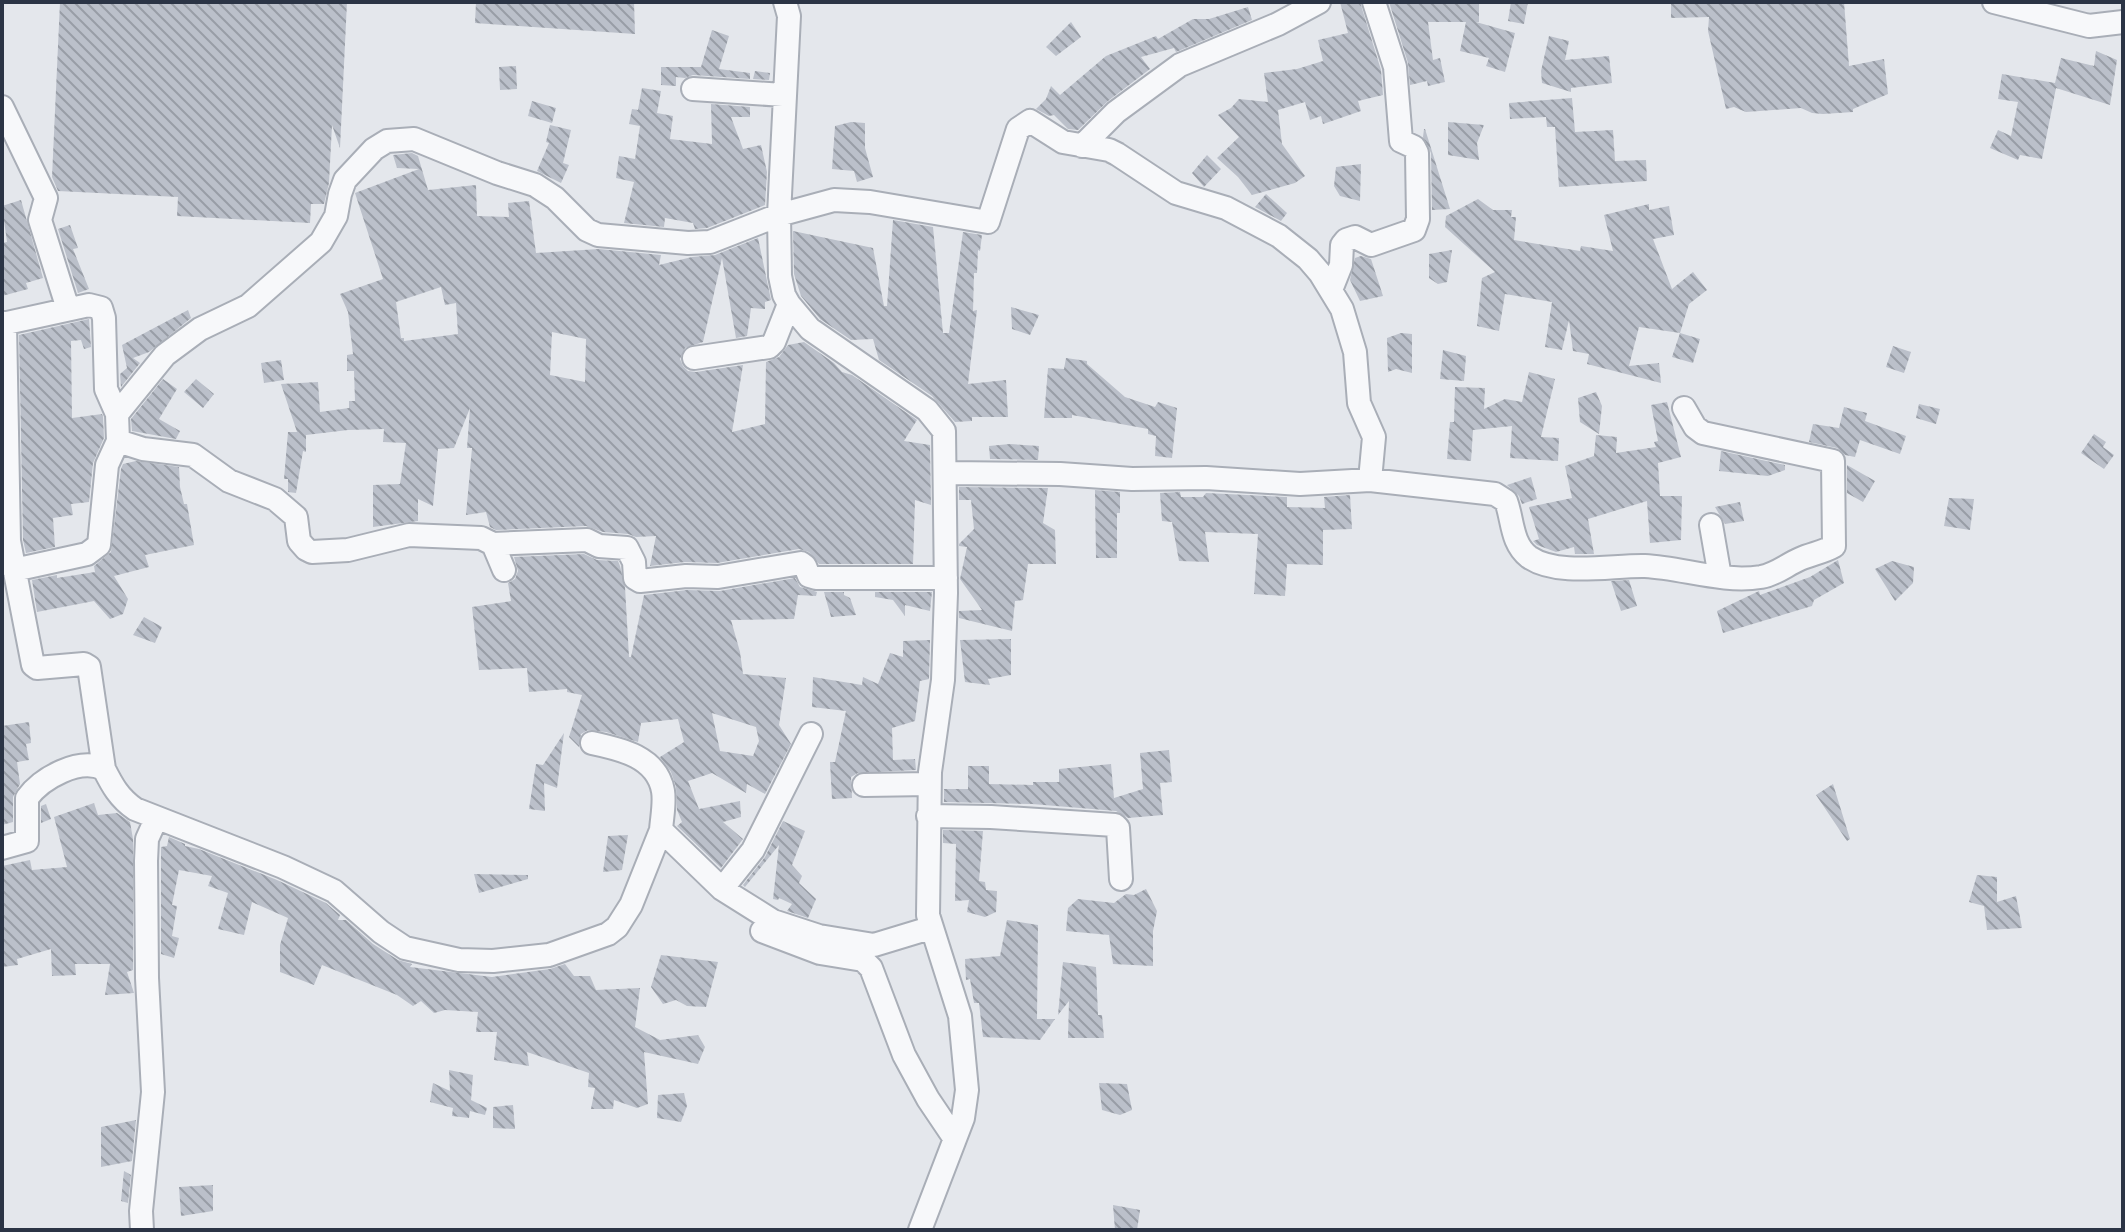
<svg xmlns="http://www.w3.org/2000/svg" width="2125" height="1232" viewBox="0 0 2125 1232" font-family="Raleway,sans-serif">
  <defs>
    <pattern id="building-back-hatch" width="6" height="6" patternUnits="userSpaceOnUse" patternTransform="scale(2)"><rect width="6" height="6" fill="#bbc0ca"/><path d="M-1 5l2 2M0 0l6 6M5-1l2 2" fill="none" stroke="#989da6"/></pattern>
  </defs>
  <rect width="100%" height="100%" fill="#e4e7ec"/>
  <path fill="url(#building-back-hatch)" fill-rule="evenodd" d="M60 2H347L340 148 332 125 329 183 324 204H311L310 223 177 216 178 197 58 191 52 177Z
    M476 2H634L635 34 475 23Z
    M1340 2H1360L1381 70 1383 95 1358 101 1361 111 1323 124 1321 116 1310 120 1305 102 1278 110 1282 144 1305 176 1295 183 1252 195 1238 177 1217 158 1239 137 1218 115 1231 108 1239 99 1268 102 1264 73 1297 69 1323 61 1318 40 1348 33Z
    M1389 2H1479V22H1476L1515 33 1505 72 1486 66 1489 58 1460 51 1466 22H1428L1433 60 1440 58 1445 82 1428 86 1427 81 1410 85 1408 63Z
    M1511 2H1528L1524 24 1508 21Z
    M1671 2H1844L1849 66 1884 59 1888 94 1853 109V112L1823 114 1812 113 1801 108 1746 112 1734 107 1726 109 1708 31 1709 17 1671 18Z
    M1248 7 1252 20 1176 52 1174 48 1141 57 1150 69 1108 101 1078 130 1068 129 1054 115 1049 116 1036 109 1046 99 1051 86 1060 95 1106 56 1156 36 1158 39 1193 19H1209Z
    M1071 22 1081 37 1056 56 1046 47Z
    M712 30 729 36 719 69 750 73V79L693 75 685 78 676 77V86L661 85V67H701Z
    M1549 36 1569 41 1565 60 1609 56 1612 83 1571 88V92L1542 83 1541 71Z
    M2096 51 2117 60 2110 105 2056 88 2042 159 2020 155 2018 160 1990 148 1998 130 2011 136 2018 102 1998 99 2002 74 2055 83 2061 58 2094 66Z
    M516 66 517 89 500 90 499 67Z
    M755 71 770 73 769 80 753 79Z
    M642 88 661 91 657 113 673 116 670 139 712 144 711 104 750 107V117H731L743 149 761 145 767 172 765 205 707 228 695 229 693 223 665 218 664 227 624 223 634 182 616 178 619 156 635 159 640 126 629 124 632 109 638 110Z
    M1572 98 1575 132 1613 130 1615 161 1646 160 1647 181 1559 187 1555 127H1547L1546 117 1510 119 1509 103Z
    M532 101 556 108 552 123 528 116Z
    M851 122 865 123V148L873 177 857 182 854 171 832 169 835 126Z
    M1448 122 1484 125 1477 143 1479 160 1448 155Z
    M550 125 571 130 563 163 569 165 561 183 537 171 549 143 546 142Z
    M1424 129H1425L1450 209 1432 210 1431 153 1423 137Z
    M412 153 418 156 428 190 476 185 477 216 509 217 508 203 529 201 536 253 599 249 661 255 659 265 692 257 715 255 758 238 771 300 765 302V309L751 308 747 336 736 338 722 258 703 342 685 348 680 359 683 366 688 371 696 372 743 365 732 432 765 424 766 362 779 357 788 345 804 342 834 363 842 372 852 375 917 420 904 441 930 445 931 505 915 500 913 564H819L809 552 799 549 717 563 685 562 650 566 656 536 636 537 628 534 603 532 586 526 496 530 490 527 486 512 466 515 472 448H467L470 408 454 448 438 449 433 506 418 499V521L373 527V485L400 484 406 443 383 442 384 429 348 430 306 435V452L303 451 296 493 288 492V479H284L288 432H297L281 384 318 382 320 412 349 408V401H355L354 371H347V355L353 354 348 312 340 294 383 279 355 193 419 169 397 168 393 155ZM441 287 445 305 456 303 458 334 404 341V338H401L396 302ZM552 332 586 339 585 382 550 375Z
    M1207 155 1221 169 1204 187 1192 173Z
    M1361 164 1360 201 1340 196 1334 186 1336 167Z
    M1266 194 1287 213 1281 221 1255 207Z
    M1478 199 1493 210H1512L1511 217H1516L1514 240 1580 251 1581 246 1613 251 1604 215 1649 204V210L1669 206 1674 235 1653 239 1672 289 1693 272 1707 290 1689 304 1680 333 1700 339 1693 363 1672 357 1680 333 1639 327 1629 366 1659 363 1661 383 1587 364 1589 354 1573 351 1569 320 1562 350 1545 347 1552 302 1505 294 1499 331 1477 326 1482 278 1495 272 1445 227 1446 216Z
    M21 200 43 278 26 283 28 289 2 296V243L7 242 2 206Z
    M893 220 933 227 943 333H949L963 232 982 235 980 251 978 250 977 273H974L973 311 977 310 968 384 1006 380 1008 417H972V421L955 422 932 396 879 360 873 339 851 340 820 319 801 296 794 274 793 231 873 248 884 306H887Z
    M70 225 78 248 73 249 89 289 78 293 58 229Z
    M1452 250 1447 282 1438 284 1429 278V254Z
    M1361 256 1371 259 1383 296 1360 301 1350 280 1355 258Z
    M1011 307 1039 315 1030 335 1012 329Z
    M188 310 191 318 149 352 133 358 140 363 121 387 120 374 127 368 122 345Z
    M89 319 91 347 84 349 81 340 71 341 72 418 102 414 103 417 104 438 93 463 89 502 71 504 73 515 53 518 55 547 26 553 23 540 19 335Z
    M1401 333 1412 334V373L1396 369 1388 372 1387 338Z
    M1893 346 1911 352 1904 373 1886 367Z
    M1443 350 1466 356 1464 381 1440 379Z
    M1066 358 1087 361V364L1125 397 1155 407 1158 402 1177 408 1172 458 1155 456 1156 436 1148 434V429L1072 415V418H1044L1048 368 1064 369Z
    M281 360 284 380 264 383 261 363Z
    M1529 372 1555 379 1541 437 1559 438 1558 461 1510 458 1512 426 1473 430 1471 461 1447 459 1450 422H1454L1455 387 1485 388 1484 409 1505 399 1522 402Z
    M163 379 177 389 159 419 180 431 176 439 132 431 131 419Z
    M196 379 214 394 203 408 184 392Z
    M1596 392 1602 406 1599 434 1580 422 1578 398Z
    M1667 402 1681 457 1658 463 1660 496H1682L1681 540 1650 543 1647 501 1588 519 1594 554H1575L1574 547 1556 552 1537 545 1533 541 1539 539 1529 507 1572 498 1565 466 1594 456 1596 435 1617 437 1616 453 1656 447 1654 442 1658 441 1651 405Z
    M1919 404 1940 409 1936 424 1916 418Z
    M1844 407 1867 413 1865 421 1906 436 1900 454 1860 440 1855 457 1845 455 1837 448 1809 442 1813 424 1839 428Z
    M2094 434 2106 442 2103 447 2114 455 2104 469 2081 453Z
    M1010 444 1039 446 1038 460 990 459 989 446Z
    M1721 451 1785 465V470L1768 476 1719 471Z
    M136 461 179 467 180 487 184 504H187L194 545 145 555 149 567 114 576 128 599 123 614 110 619 94 601 37 612 32 580 57 575V578L95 572 94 566 111 552 121 469 123 464Z
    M1847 465 1875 481 1863 502 1847 493Z
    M1531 477 1537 499 1522 504 1519 496 1507 485Z
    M959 487 1048 488 1043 523 1055 530 1056 564H1028L1023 600 1015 601 1012 631 959 618V611L982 610 960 579 967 547 959 546V544L974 529 971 500H959Z
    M1095 490 1120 492V513H1117V558H1096Z
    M1180 492 1181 497H1203L1206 493 1287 497V507L1325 508 1324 497 1350 495 1352 529 1323 530V565L1287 564 1285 596 1254 594 1258 534 1205 532 1209 562 1179 561 1172 522 1162 521 1160 493Z
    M1949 498 1974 499 1970 530 1944 526Z
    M1740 502 1744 521 1725 524 1715 507Z
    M584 554 597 560 618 561 620 566 625 587 629 657H631L644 595 687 590 720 591 795 578 800 587 817 592 816 596 798 595 794 619 731 620 740 652 743 674 786 678 779 725 791 744 765 794 747 784 746 793 712 773 688 781 699 809 740 801 741 817 723 822 743 839 721 868 677 826 682 822 677 810 676 787 671 772 660 757 684 742 678 719 641 723 638 742 606 732 588 730 581 734 579 747 569 737 582 695 567 692V689L529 692 527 668 479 670 472 607 511 601 508 583 515 579 518 571 514 557ZM712 713 756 727 759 741 753 756 720 751Z
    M1838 560 1844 583 1814 600 1812 606 1723 633 1717 611 1759 591 1760 595 1810 577Z
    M1892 561 1914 567 1913 583 1895 601 1875 569Z
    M1629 580 1637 606 1621 611 1611 581Z
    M824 592H844V595L850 598 856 615 831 617Z
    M875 592H932L930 611 905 605V616L893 600 875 597Z
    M144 617 162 627 155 643 133 635Z
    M1011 639V675L988 679 990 685 965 682 960 640Z
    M930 640 929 679 920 681 915 721 892 728 893 760 915 759 916 770 858 773 851 777 852 798 832 799 830 762H835L846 711 812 707 813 677 862 685 863 677 878 684 890 653 903 657V641Z
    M29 722 31 743 26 744 29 760 17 762 20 784 13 797V822L2 825V726Z
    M564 733 557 788 544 783 545 811 529 809 536 764 543 765Z
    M1169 750 1172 782 1160 783 1163 815 1128 818 1116 811 1032 804 944 802V789H968V766H989V784L1033 785V782H1059V769L1111 764 1114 798 1143 789 1140 753Z
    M1833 784 1850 839 1847 841 1816 795Z
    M94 803 98 815 117 813 130 822 133 839V970L127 972 134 993 105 995 110 964H75L76 975 52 976 51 949 17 959 18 965 2 967V866L30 860 32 870 67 867 54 817Z
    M46 804 51 819 41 823V806Z
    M783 821 805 831 792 865 802 876 799 883 816 899 808 918 787 911 792 904 779 898 778 900 773 899 779 845 745 887 743 885 765 857Z
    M943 830 983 831 979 881 985 882 986 890 997 891 996 912 985 917 967 912 969 900 955 901 956 844 943 843Z
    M628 835 622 870 603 872 608 836Z
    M169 837 185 844V846L199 849 277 880 326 903 340 915 338 920H346L373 944 398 960 412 964 410 967 492 977 550 969 565 964 574 976H590L596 990 640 988 635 1027 660 1040 698 1035 705 1047 698 1064 644 1052 648 1104 637 1108 614 1100 613 1109H591L595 1088 588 1087 589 1073 527 1052 529 1066 494 1060 497 1032H476L478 1012 445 1010 434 1013 421 1001 413 1006 397 995 322 965 314 985 280 972V945L288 918 252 902 244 935 218 929 228 893 208 886 212 876 179 870 172 905 177 906 172 936 179 938 174 958 161 954V847L167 846Z
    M474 874 528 875V879L479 893Z
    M1977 875 1997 877V902L2016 896 2022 928 1987 930 1984 906 1969 902Z
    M1146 889 1157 911 1153 931V966L1113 964 1109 935 1066 931 1068 908 1078 899 1114 903 1126 894 1134 895Z
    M1007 920 1038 925 1037 1019H1055L1040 1040 983 1037 979 1003H974L970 979 966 980 965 959 1000 956Z
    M661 955 718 962 706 1007 687 1006 676 1000 663 1004 651 987Z
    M1063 962 1096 967 1098 1015H1102L1104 1038H1068L1069 1001 1058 1015Z
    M449 1070 473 1075 471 1100 487 1108 485 1115 470 1111 469 1118 452 1116 453 1108 430 1102 433 1083 450 1091Z
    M1099 1083 1127 1084 1132 1110 1120 1115 1102 1110Z
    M684 1093 687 1106 681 1122 657 1118 658 1095Z
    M513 1105 515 1129 493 1128V1107Z
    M136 1120 132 1161 101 1167V1127Z
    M124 1171 131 1175 128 1203 121 1201Z
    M213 1185V1211L181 1216 179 1187Z
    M1113 1205 1140 1210 1137 1230H1115Z"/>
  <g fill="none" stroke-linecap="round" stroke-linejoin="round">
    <g stroke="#a9aeb7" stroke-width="26">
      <path id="street" d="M785 2 789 16 779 215 780 276 784 295 789 304 810 329 927 410 944 431 946 593 943 680 930 772 928 915 960 1016 967 1090 963 1118 920 1230
        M1994 2 2089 26 2123 22
        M693 89 783 95
        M2 107 46 198 40 220 68 309
        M1082 146 1116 112 1180 65 1278 24 1319 2
        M1331 290 1341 265 1342 245 1346 240 1355 237 1371 245 1414 230 1418 219 1417 153 1414 147 1401 141 1395 67 1374 2
        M5 323 9 541 33 665 37 668 84 664 89 667 104 769
        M2 324 89 305 101 308 104 318 106 389 117 414 118 441 107 465 99 545 87 554 14 570
        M694 358 769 347 774 342 789 304
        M117 414 165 355 200 329 248 306 321 242 336 216 340 194 345 180 374 149 387 141 414 139 497 173 535 185 555 198 587 230 598 235 688 243 710 242 779 215 834 200 870 202 988 222 1018 129 1030 121 1063 142 1109 150 1117 154 1176 193 1226 208 1279 236 1308 259 1320 273 1342 309 1355 352 1359 403 1374 437 1370 480
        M118 441 143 449 193 455 229 481 275 499 296 517 299 541 306 549 312 552 348 550 409 535 481 538 493 544 504 570
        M947 473 1060 474 1132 479 1206 478 1300 484 1370 480 1495 494 1506 501C1513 520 1511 543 1529 557 1558 577 1613 565 1645 566 1683 568 1722 583 1761 577 1777 574 1786 565 1800 559 1811 554 1824 552 1834 546L1833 461 1703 433 1695 427 1684 408
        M1711 525 1720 577
        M493 544 587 540 599 546 627 548 634 562 635 578 640 581 686 576 718 577 801 563 805 566 809 576 816 578H946
        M592 743C621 749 657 757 663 791 665 803 662 817 661 830L722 889 773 921 819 936 874 945 930 928
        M864 785 929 784
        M928 816 991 817 1115 825 1118 828 1121 879
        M2 848 27 841V798C42 778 79 757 104 769 112 785 119 798 135 809L283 867 334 891 381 932 405 948 459 960 493 961 549 955 608 934 617 927 631 905 661 830
        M722 889 753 850 811 734
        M762 931 820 953 863 960 871 968 904 1055 928 1099 955 1139
        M142 1230 141 1211 153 1092 147 978 146 861 147 839 156 819"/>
    </g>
    <use href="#street" stroke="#f7f8fa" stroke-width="22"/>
  </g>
  <rect width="2125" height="1232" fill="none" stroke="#2b3445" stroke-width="8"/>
</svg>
